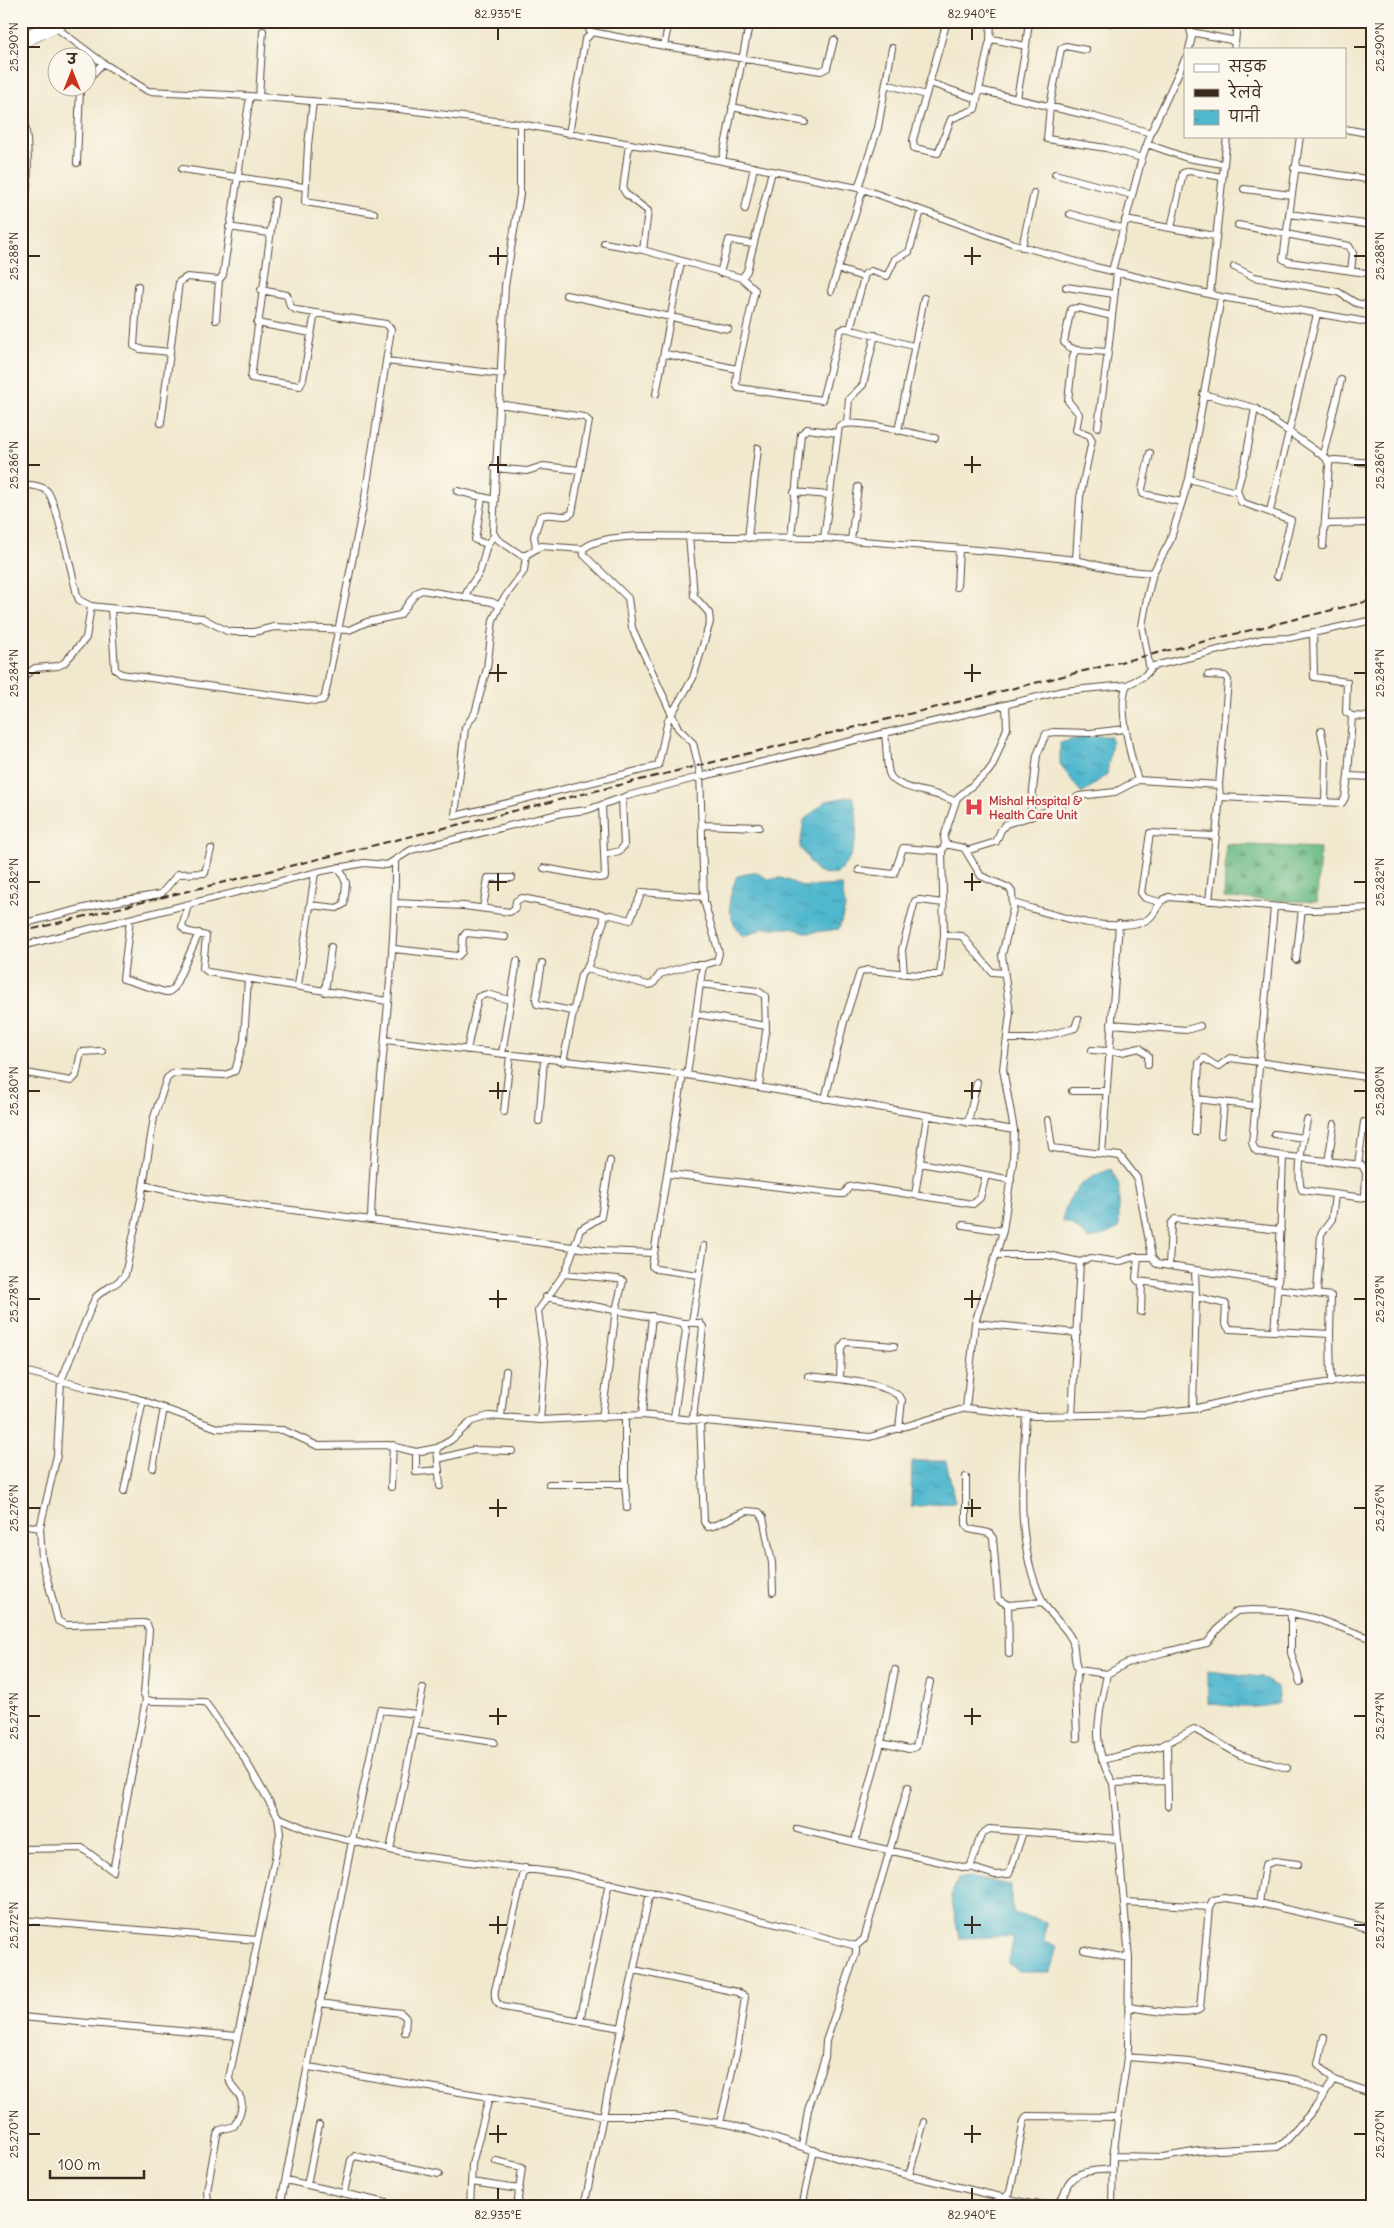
<svg xmlns="http://www.w3.org/2000/svg" width="1394" height="2228" viewBox="0 0 1394 2228" font-family="Delius,'Playpen Sans Deva',sans-serif">
  <defs>
    <pattern id="forest-firs" width="22" height="20" patternUnits="userSpaceOnUse" patternTransform="scale(1.25)"><rect width="22" height="20" fill="#6dbc86"/><path d="M5 1l3.5 6h-7zM16 11l3.5 6h-7z" fill="#5b996d"/></pattern>
    <pattern id="water-ripples" width="26" height="14" patternUnits="userSpaceOnUse" patternTransform="scale(1.25)"><rect width="26" height="14" fill="#50b7ce"/><path d="M2 4q2-2 4 0t4 0M15 11q2-2 4 0t4 0" fill="none" stroke="#4495a7"/></pattern>
  </defs>
  <rect width="100%" height="100%" fill="#fbf7ec"/>
  <filter id="ink" filterUnits="userSpaceOnUse"><feTurbulence type="fractalNoise" baseFrequency=".02" numOctaves="2"/><feDisplacementMap in="SourceGraphic" scale="10" xChannelSelector="R" yChannelSelector="G"/><feConvolveMatrix kernelMatrix="1 2 1 2 8 2 1 2 1" color-interpolation-filters="sRGB"/></filter>
  <filter id="wash" filterUnits="userSpaceOnUse"><feTurbulence type="fractalNoise" baseFrequency=".0096" numOctaves="4" result="noise"/><feDisplacementMap in="SourceGraphic" scale="20" xChannelSelector="R" yChannelSelector="G"/><feGaussianBlur stdDeviation="1.12" result="paint"/><feColorMatrix in="noise" values="0 0 0 0 0 0 0 0 0 0 0 0 0 0 0 0 0 1.4 0 .05"/><feComposite in="paint" operator="in"/></filter>
  <g filter="url(#wash)">
    <rect width="100%" height="100%" fill="#f1e9ce"/>
    <path fill="url(#forest-firs)" stroke="#547352" d="M1226 844 1320 848 1317 902 1224 898Z"/>
    <path fill="url(#water-ripples)" stroke="#467076" d="M1087 736H1110L1112 741 1107 774 1082 794 1060 764V743Z
      M853 796C860 824 859 856 835 875L817 872 800 847 804 820 826 801Z
      M755 872 768 879 781 878 805 887 842 885 845 908 839 929 809 933 791 928H764L743 937C725 915 727 901 737 876Z
      M1111 1169 1119 1185V1228L1107 1234 1089 1239 1072 1225 1062 1221C1068 1191 1083 1179 1111 1169Z
      M912 1461H946L955 1502 911 1507Z
      M1208 1671 1261 1677 1277 1687 1279 1703C1256 1710 1232 1707 1208 1703Z
      M974 1878 1011 1885V1903L1014 1913 1046 1922 1044 1942 1057 1946 1050 1972H1019L1008 1962 1014 1937C995 1936 978 1938 959 1938L951 1896 958 1879Z"/>
  </g>
  <g filter="url(#ink)">
    <g fill="none" stroke-linecap="round" stroke-linejoin="round">
      <g stroke="#564738" stroke-width="8">
        <path id="minor" d="M588 21 590 33
          M947 21 913 140 914 148 938 153 951 119 975 109 989 44 992 39 1026 46 1017 98
          M1188 21 1192 37 1189 49
          M1112 23V21
          M54 26 103 63 148 91 250 96 382 107 520 124 702 157 863 189 1014 244 1095 267 1221 297 1373 323
          M1191 32 1231 40 1235 44 1234 49
          M990 40 991 21
          M1235 44 1237 21
          M664 46 669 21
          M1026 46 1029 21
          M1086 50 1066 46 1061 49 1050 106 1047 139 1106 148 1142 158
          M88 79 103 63
          M930 83 977 99
          M886 84 926 95
          M979 90 1095 117 1151 133
          M259 97 263 31
          M313 101 308 145 305 202 374 213
          M732 107 805 122
          M21 117C30 122 30 204 21 211
          M520 124V194L505 286 493 532 497 539 521 555H526L541 546 583 549
          M1345 129 1373 134
          M569 134 585 40 592 32 664 46 821 71 827 68 834 40
          M1300 136 1283 259 1289 262 1373 274
          M629 144 623 189 626 194 648 211 643 250
          M1147 144 1187 158 1223 164
          M722 161 748 30
          M77 163 80 88
          M1294 168 1373 180
          M182 169 304 187
          M1055 174 1132 195
          M858 188 878 128 892 48
          M1244 189 1291 195
          M275 200 251 378 300 386 303 379 315 313
          M745 209 754 167
          M1070 214 1122 228
          M1289 214 1373 225
          M1125 220 1215 236
          M1238 225 1349 246 1353 253 1351 271
          M229 227 269 233
          M1171 228 1183 173 1189 171 1222 177
          M604 243 643 250 742 278 747 271 772 171
          M1022 247 1034 193
          M1234 267 1254 277 1338 292 1356 303 1373 307
          M838 269 863 277
          M1112 271 1142 158 1152 130 1185 59
          M720 273 729 240 753 244
          M742 278 755 290 737 372 736 384 738 388 822 400 840 331 845 328 913 346
          M138 286 134 346 140 349 170 352
          M1066 287 1114 294
          M831 291 863 189
          M1210 294 1227 136
          M566 295 728 329
          M216 320 219 280
          M257 323 311 333
          M850 329 865 274 871 271 887 276 895 259 909 252 921 211
          M1076 350 1067 346 1064 342 1071 309 1078 308 1112 316
          M666 354 737 369
          M386 361 502 374
          M656 394 681 262
          M1203 394 1255 408 1326 458 1329 465 1323 546
          M499 404 584 417 589 421 572 513C563 521 550 510 540 517L534 536 536 547
          M161 423 179 282 187 277 219 280 223 275 250 96
          M847 423 849 399 863 385 875 335
          M1098 427 1108 352
          M898 431 924 298
          M1150 453 1142 489 1143 494 1182 502
          M1323 455 1341 380
          M1328 461 1335 460 1373 463
          M494 468 527 471 543 466 579 470
          M1189 479 1232 491 1237 490 1246 458 1255 408
          M21 484C29 485 41 485 47 491 56 499 73 578 77 595L79 600 91 606 202 618 227 631 234 632H254L274 627 349 630 367 622 400 615 416 593 422 590 492 602 500 606
          M1237 490 1241 502 1291 520 1277 576
          M457 491 495 500
          M794 492 829 495
          M482 498 475 540 487 544
          M1270 511 1317 314
          M1325 524 1373 523
          M748 538 758 448
          M791 538 801 434 807 429 837 433
          M824 538 839 426C853 417 916 435 935 438
          M851 540 858 487
          M526 555 524 571 502 601 493 620 487 668 475 713 465 728 455 816 658 766 668 720 693 678 710 622 709 613 694 596 689 536
          M1076 560 1080 497 1092 440 1089 435 1076 430 1079 414 1068 401 1073 356 1076 350 1108 352 1117 272
          M957 587 959 549
          M465 598C467 587 474 582 479 573 485 560 483 546 494 536
          M111 609 115 669 121 674 316 701 323 700 325 696 365 497 391 329 386 324 296 310 290 306 287 295 261 290
          M1313 632 1314 677 1347 682 1346 712 1352 716 1373 717
          M1150 667 1263 639 1289 638 1373 620
          M1208 675 1225 676 1228 680 1219 785
          M21 678 35 668 58 666 64 663 86 638 91 606
          M1321 731 1326 757 1325 802
          M885 735C887 747 886 761 889 773 894 791 940 791 955 802
          M1348 776 1352 716
          M1220 797 1342 803 1345 798 1348 776 1373 777
          M1030 817 1037 755 1046 734 1053 732 1090 733 1125 729
          M702 825 759 827
          M966 851 996 842 1001 830 1006 824 1045 812 1079 796 1115 792 1138 780
          M604 855 619 851 624 846 622 798
          M395 862C396 982 374 1100 371 1220L602 1251 654 1253
          M544 868 599 878 605 877 602 805
          M859 870 894 874 903 848 942 851
          M1209 901 1220 797 1219 785 1138 780C1131 759 1117 704 1127 685L1144 676 1150 670 1142 626 1147 598 1153 573 1170 541 1189 479 1221 297
          M1160 902 1145 898 1141 893 1150 833 1216 836
          M395 903 464 906 510 912 515 908 516 901 522 898 603 914 604 921 588 966 581 975 563 1062
          M1013 903C1053 914 1100 933 1142 922 1157 918 1156 900 1169 897L1315 910 1373 908
          M188 905 182 927 186 931 206 936 203 968 208 972 387 1001
          M310 905 337 908 344 904 346 883 339 867
          M1274 907 1252 1143 1255 1150 1258 1152 1283 1156 1279 1270 1274 1331 1330 1334 1331 1383
          M483 908 488 878H512
          M605 916 611 915 630 920 642 892 704 897
          M130 919 123 979 165 992H169L174 988 199 933
          M21 924 97 905 161 894 178 874 205 873 211 849
          M944 935 962 936 992 972 1004 973
          M21 946 322 871 364 863 387 865 411 850 562 813 587 810 627 796 699 777 1063 691 1127 685
          M394 949 458 956 462 952 463 937 466 933 505 937
          M1296 960 1302 909
          M542 963 536 999 537 1004 572 1011
          M587 969 648 985 653 984 660 974 691 965H704
          M904 974 902 950 915 901 920 900 943 903
          M700 984 758 991 765 996 766 1031 759 1086
          M298 985 315 873
          M325 992 331 947
          M696 1014 766 1026
          M1111 1024 1186 1030 1200 1026
          M1007 1039H1033L1072 1029 1075 1028 1078 1019
          M385 1040 687 1075
          M467 1050 478 997 487 994 510 1000
          M1092 1050 1122 1052 1140 1048 1148 1056V1065
          M502 1054 517 961
          M21 1072 71 1081 76 1076 81 1052 102 1051
          M683 1075 652 1266 656 1269 699 1275
          M1072 1091H1106
          M825 1099 844 1022 860 972 868 970 919 975H940L944 935 942 851 945 844
          M1197 1099 1256 1106
          M504 1112 510 1055
          M1048 1120 1052 1148 1120 1156 1137 1178 1152 1257 1157 1264 1195 1270 1196 1297 1226 1304 1225 1323 1229 1329 1274 1331
          M1307 1120C1304 1137 1295 1176 1302 1190L1373 1199
          M539 1121 544 1060
          M968 1123 977 1082
          M1014 1130 687 1075 702 971 704 965 717 961 719 953 704 901 700 772 693 743 678 728 632 628 628 598 584 555 583 549C596 538 623 537 640 536L824 538 1003 552 1076 560 1116 570 1153 573
          M1195 1132 1199 1063 1204 1058 1218 1067 1230 1058 1373 1078
          M1274 1134 1304 1138
          M1221 1135 1224 1102
          M1102 1154 1119 924
          M1283 1156 1362 1165 1366 1173 1365 1198
          M1328 1162 1334 1124
          M920 1163 986 1175
          M1358 1164 1364 1122
          M669 1174 839 1194H844L849 1187 856 1186 973 1204 980 1198 986 1175 1011 1180
          M143 1185 204 1199 371 1220
          M915 1195 927 1116
          M963 1225 1003 1231
          M997 1255H1048L1080 1262 1072 1416
          M1138 1257 1136 1278 1138 1281 1195 1288
          M1080 1262 1091 1258 1118 1262 1134 1257H1152
          M1169 1266 1171 1224 1175 1219 1281 1230
          M1195 1270 1278 1282
          M564 1274 618 1279 623 1281 616 1310 602 1418
          M1278 1289 1331 1296 1330 1334
          M1317 1292 1321 1234 1332 1219 1335 1195
          M546 1297 683 1323 686 1330 674 1417
          M1141 1312 1142 1282
          M692 1322 704 1246
          M683 1323H700L703 1327 693 1419
          M975 1323 1077 1333
          M21 1370 88 1388 136 1398 217 1428 283 1430 318 1446 388 1445 416 1452 437 1448 451 1440 472 1421 489 1416 540 1420 642 1415 870 1437 966 1408 1035 1416 1145 1414 1193 1409 1265 1392 1373 1376
          M808 1376C828 1378 892 1382 902 1400L899 1429
          M840 1379 841 1348 845 1342 894 1346
          M966 1408 975 1323 1003 1231 1013 1161 1014 1130 1003 1069 1010 1013 1002 955 1013 909 1012 892 1009 888 981 876 964 848 945 844 944 837 957 798 987 773 993 765 1007 728 1006 705
          M1193 1409 1196 1297
          M625 1415V1484L627 1508
          M642 1415 652 1316
          M1026 1416C1022 1477 1015 1543 1042 1600 1049 1615 1065 1625 1072 1640 1076 1649 1073 1660 1078 1670L1107 1674 1127 1663 1165 1652 1207 1643 1226 1619 1237 1611 1252 1610 1282 1611 1314 1618 1373 1639
          M501 1417 506 1371
          M540 1420 545 1361 538 1311 566 1271 580 1230 601 1217 610 1161
          M700 1420 704 1522 708 1527 713 1526 747 1511 759 1512 763 1517 772 1563 773 1592
          M437 1448 440 1486
          M416 1452V1472L439 1470
          M438 1459 474 1450 512 1451
          M153 1468 164 1408
          M966 1477V1524L969 1529 989 1533 993 1538 998 1599 1008 1605 1043 1602
          M549 1484H625
          M391 1487 393 1445
          M124 1491 143 1400
          M21 1525 40 1528
          M1008 1605 1009 1654
          M1291 1613V1653L1300 1682
          M895 1670 881 1743 856 1837 857 1843 967 1868 971 1865 981 1835 989 1829 1118 1839
          M1107 1674C1099 1717 1089 1743 1113 1783L1129 1958 1128 2050 1113 2156 1112 2207
          M417 1714 380 1710 352 1841 412 1855 567 1874 713 1907 856 1946V1953L826 2041 825 2057 808 2110 802 2146
          M414 1730 494 1742
          M1077 1738 1075 1686 1078 1670
          M881 1743 909 1749 916 1747 930 1682
          M1167 1744 1168 1806
          M1102 1760 1161 1746 1194 1729 1240 1755 1287 1768
          M1113 1783 1167 1781
          M278 1817 311 1831 352 1841 280 2207
          M797 1829 857 1843
          M21 1849 82 1848 113 1871 146 1699
          M390 1850 423 1688
          M970 1867 995 1875 1009 1874 1022 1835 1020 1833
          M525 1868 495 1990C494 1999 495 2003 503 2007L621 2028
          M1125 1902 1209 1907
          M1259 1903 1265 1865 1274 1861 1298 1864
          M21 1920 257 1940
          M856 1946 864 1939 908 1787
          M1084 1950 1129 1958
          M634 1970 737 1992 745 1997 738 2045 720 2123
          M319 2003 401 2013 406 2018 405 2032
          M1128 2007C1143 2009 1190 2018 1200 2009L1209 1907 1213 1900 1225 1898 1259 1903 1373 1929
          M21 2017 237 2036
          M580 2021 609 1883
          M1324 2037 1318 2064 1334 2080
          M1127 2057 1190 2062 1298 2080 1324 2094
          M309 2067 604 2116H674L732 2125 844 2160 1005 2198 1010 2192 1024 2121 1027 2116 1118 2117
          M1113 2156 1164 2157 1199 2151 1277 2147 1285 2142 1315 2108 1334 2080 1373 2093
          M496 2161 522 2167 517 2207
          M909 2175 924 2122
          M286 2180 403 2207
          M471 2182 520 2189
          M307 2185 319 2125
          M344 2193 351 2160 355 2156 439 2174
          M1005 2198 1031 2204 1057 2205C1063 2199 1064 2192 1068 2184 1077 2169 1097 2171 1112 2169
          M223 2207 208 2203 207 2191 217 2135 220 2130 234 2126C238 2120 244 2106 241 2099 238 2090 231 2090 229 2078L280 1834 278 1817 243 1756 205 1702 151 1701 146 1699 144 1694 149 1630 147 1624 143 1623 66 1625 58 1621 42 1559 40 1528 57 1455 61 1381 95 1298C105 1287 115 1287 125 1275L141 1199 154 1117 167 1078 174 1073 225 1075 235 1071 244 1040 248 979
          M470 2207 472 2164 489 2098
          M584 2207 650 1892
          M802 2207 814 2150"/>
      </g>
      <g stroke="#564738" stroke-width="9">
        <path id="major" d="M21 37 54 21
          M21 45 71 21"/>
      </g>
      <use href="#minor" stroke="#fff" stroke-width="6"/>
      <use href="#major" stroke="#fff" stroke-width="8"/>
      <path stroke="#3b2a1e" stroke-width="2" stroke-dasharray="8 4" stroke-linecap="butt" d="M21 932 1373 600"/>
    </g>
  </g>
  <path fill="none" stroke="#3b2a1e" stroke-width="2" d="M498 28V40M972 28V40M28 47H40M1354 47H1366M498 247V265M972 247V265M28 256H40M489 256H507M964 256H981M1354 256H1366M498 456V473M972 456V473M28 465H40M489 465H507M964 465H981M1354 465H1366M498 664V682M972 664V682M28 673H40M489 673H507M964 673H981M1354 673H1366M498 873V891M972 873V891M28 882H40M489 882H507M964 882H981M1354 882H1366M498 1082V1099M972 1082V1099M28 1091H40M489 1091H507M964 1091H981M1354 1091H1366M498 1290V1308M972 1290V1308M28 1299H40M489 1299H507M964 1299H981M1354 1299H1366M498 1499V1517M972 1499V1517M28 1508H40M489 1508H507M964 1508H981M1354 1508H1366M498 1708V1725M972 1708V1725M28 1716H40M489 1716H507M964 1716H981M1354 1716H1366M498 1916V1934M972 1916V1934M28 1925H40M489 1925H507M964 1925H981M1354 1925H1366M498 2125V2143M972 2125V2143M28 2134H40M489 2134H507M964 2134H981M1354 2134H1366M498 2188V2200M972 2188V2200"/>
  <defs>
    <g id="hospital-bare" transform="scale(1.5)"><path d="M-5-5h3v3.5h4V-5h3V5h-3V1.5h-4V5h-3Z" fill="#e0444e" stroke="#fbf7ec" stroke-width="2.5" paint-order="stroke"/></g>
  </defs>
  <g fill-rule="evenodd">
    <use href="#hospital-bare" x="974" y="807"/>
  </g>
  <g text-anchor="middle" dominant-baseline="central" stroke-width="4.5" stroke-linejoin="round" paint-order="stroke">
    <g font-size="12" font-weight="bold" fill="#be3a42" stroke="#fbf7ec" text-anchor="start">
      <text x="989" y="800">Mishal Hospital &amp;<tspan x="989" dy="14">Health Care Unit</tspan></text>
    </g>
  </g>
  <rect width="1394" height="2228" fill="none" stroke="#fbf7ec" stroke-width="55"/>
  <rect x="1184" y="48" width="162" height="90" fill="#fbf7ec" stroke="#aea59a"/>
  <rect x="1194" y="64" width="25" height="8" fill="#ffffff" stroke="#aea59a"/>
  <text x="1229" y="72" font-size="15" fill="#3b2a1e">सड़क</text>
  <rect x="1194" y="89" width="25" height="8" fill="#3b2a1e" stroke="#aea59a"/>
  <text x="1229" y="98" font-size="15" fill="#3b2a1e">रेलवे</text>
  <rect x="1194" y="110" width="25" height="15" fill="url(#water-ripples)" stroke="#aea59a"/>
  <text x="1229" y="122" font-size="15" fill="#3b2a1e">पानी</text>
  <g transform="translate(72 72)"><circle r="24" fill="#fbf7ec" stroke="#aea59a"/>
  <path d="M0-4L9 19L0 12L-9 19Z" fill="#c8321e"/>
  <text y="-8" font-size="14" font-weight="bold" text-anchor="middle" fill="#3b2a1e">उ</text>
  </g>
  <path d="M50 2170v8h94v-8" fill="none" stroke="#3b2a1e" stroke-width="2.5"/>
  <text x="58" y="2170" font-size="15" fill="#3b2a1e" stroke="#fbf7ec" stroke-width="4" paint-order="stroke">100 m</text>
  <rect x="28" y="28" width="1338" height="2172" fill="none" stroke="#3b2a1e" stroke-width="2"/>
  <g font-size="12" text-anchor="middle" fill="#3b2a1e">
    <text x="498" y="18">82.935°E</text>
    <text x="972" y="18">82.940°E</text>
    <text transform="translate(14 47) rotate(-90)" y="4">25.290°N</text>
    <text transform="translate(1380 47) rotate(-90)" y="4">25.290°N</text>
    <text transform="translate(14 256) rotate(-90)" y="4">25.288°N</text>
    <text transform="translate(1380 256) rotate(-90)" y="4">25.288°N</text>
    <text transform="translate(14 465) rotate(-90)" y="4">25.286°N</text>
    <text transform="translate(1380 465) rotate(-90)" y="4">25.286°N</text>
    <text transform="translate(14 673) rotate(-90)" y="4">25.284°N</text>
    <text transform="translate(1380 673) rotate(-90)" y="4">25.284°N</text>
    <text transform="translate(14 882) rotate(-90)" y="4">25.282°N</text>
    <text transform="translate(1380 882) rotate(-90)" y="4">25.282°N</text>
    <text transform="translate(14 1091) rotate(-90)" y="4">25.280°N</text>
    <text transform="translate(1380 1091) rotate(-90)" y="4">25.280°N</text>
    <text transform="translate(14 1299) rotate(-90)" y="4">25.278°N</text>
    <text transform="translate(1380 1299) rotate(-90)" y="4">25.278°N</text>
    <text transform="translate(14 1508) rotate(-90)" y="4">25.276°N</text>
    <text transform="translate(1380 1508) rotate(-90)" y="4">25.276°N</text>
    <text transform="translate(14 1716) rotate(-90)" y="4">25.274°N</text>
    <text transform="translate(1380 1716) rotate(-90)" y="4">25.274°N</text>
    <text transform="translate(14 1925) rotate(-90)" y="4">25.272°N</text>
    <text transform="translate(1380 1925) rotate(-90)" y="4">25.272°N</text>
    <text transform="translate(14 2134) rotate(-90)" y="4">25.270°N</text>
    <text transform="translate(1380 2134) rotate(-90)" y="4">25.270°N</text>
    <text x="498" y="2219">82.935°E</text>
    <text x="972" y="2219">82.940°E</text>
  </g>
</svg>
